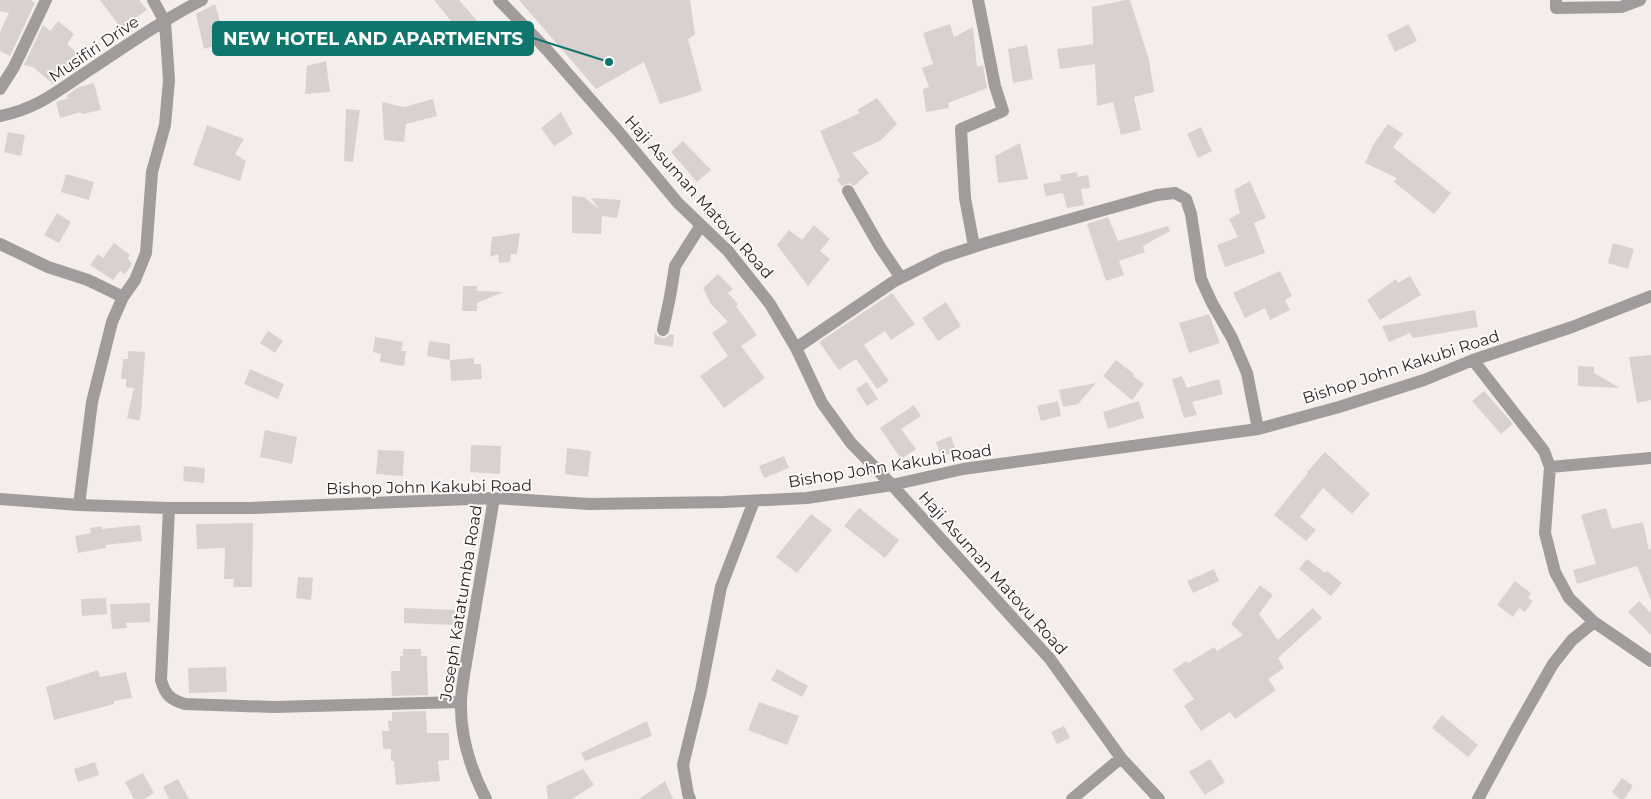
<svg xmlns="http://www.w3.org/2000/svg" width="1651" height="799" viewBox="0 0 1651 799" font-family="Montserrat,sans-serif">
  <rect width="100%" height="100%" fill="#f5edec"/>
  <path fill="#d9d1d0" d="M0 0H31L35 3 10 56 0 51V32L9 13 0 11Z
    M100 0H139L147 10 121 28Z
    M434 0H459L490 36 473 48Z
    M519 0H690L695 35 688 39 702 91 660 104 644 62 596 89Z
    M1125 0H1130L1149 60 1154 92 1134 97 1141 130 1121 135 1113 102 1097 106 1095 64 1060 69 1057 49 1093 44 1092 7Z
    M215 4 226 42 204 49 196 14Z
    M58 21 74 34 67 44 79 55 53 84 33 67 24 65 43 25 50 31Z
    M950 24 954 37 973 27 977 67 983 65 987 88 948 103 949 108 926 112 923 89 929 87 922 68 933 64 923 33Z
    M1409 24 1417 41 1395 52 1387 35Z
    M1027 45 1033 79 1013 83 1008 49Z
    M326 61 330 92 305 94 307 66Z
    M94 83 101 110 82 114 81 112 60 118 56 102 69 98 66 96 79 87Z
    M877 98 897 124 880 141 852 153 869 173 854 186 849 183 842 186 837 180 840 177 820 131 860 113 857 110Z
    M433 99 437 116 406 124 404 142 384 140 382 102 404 107Z
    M346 109 360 110 353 162 344 161Z
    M561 112 573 134 554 146 541 128Z
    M1388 124 1403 134 1393 147 1451 193 1434 214 1394 182 1397 178 1365 163 1373 145Z
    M207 125 244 139 235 154 246 161 240 181 193 165Z
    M1201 127 1212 151 1198 158 1187 134Z
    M8 132 25 135 21 156 4 152Z
    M683 141 711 170 697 182 671 152Z
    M1020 143 1028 179 998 183 995 156Z
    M1077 172 1078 177 1088 175 1090 188 1081 189 1084 205 1067 208 1063 193 1046 196 1043 184 1061 181 1060 175Z
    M66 174 94 182 89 200 61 192Z
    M1250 181 1266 218 1254 223 1265 253 1225 267 1217 245 1238 237 1229 219 1240 213 1234 190Z
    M572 196 584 197 599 209 591 198 621 200 617 218 602 216 601 234 572 233Z
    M57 213 71 222 59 243 44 235Z
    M1108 217 1118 241 1168 226 1170 231 1143 246 1145 252 1119 261 1124 275 1106 281 1087 224Z
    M814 225 830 239 820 251 830 259 808 286 777 245 789 230 802 240Z
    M520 233 517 254H511L510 262 499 263 498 254 490 257 492 237Z
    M114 243 130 255 128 258 132 264 125 274 120 271 113 280 90 265 98 254 103 258Z
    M1613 243 1634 249 1628 269 1608 263Z
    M1280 271 1292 296 1285 300 1290 310 1270 320 1265 308 1245 318 1233 293Z
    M718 274 733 289 728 293 738 304 736 306 757 335 741 346 765 378 724 408 700 376 728 356 712 333 728 322 711 304 703 288Z
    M1410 276 1421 295 1380 320 1367 300 1396 279 1398 283Z
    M463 286H477V291L503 292 477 303V311H462Z
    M892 293 915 324 891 340 885 331 864 345 889 381 877 389 856 359 839 370 819 342Z
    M946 302 961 326 938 341 922 318Z
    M1475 310 1478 327 1413 338 1410 333 1389 342 1382 326Z
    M1209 314 1220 343 1189 353 1179 323Z
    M268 331 283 341 275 353 260 343Z
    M655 332 657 336 662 338H666L670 334 674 335 673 347 654 344Z
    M375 337 403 342 401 351H406L404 366 380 362 381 354 373 352Z
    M429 341 450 344V360L427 356Z
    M128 351 145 352 141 413 139 421 127 418 134 388 126 387V379H121L123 359H128Z
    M1651 355V400L1637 403 1629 357Z
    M474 358V364H481L482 379 451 381 450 360Z
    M1116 360 1134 374 1133 376 1144 384 1132 400 1103 376Z
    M1578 366 1594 367V373L1620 388 1578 386Z
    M250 369 284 384 278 399 244 384Z
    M1182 376 1187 388 1219 379 1223 394 1192 402 1197 415 1184 418 1172 379Z
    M867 382 878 399 867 406 856 389Z
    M1096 383 1078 404 1063 407 1059 390Z
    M1484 391 1513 424 1501 434 1472 401Z
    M1058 401 1061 416 1041 421 1037 406Z
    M1139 401 1144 418 1108 429 1103 412Z
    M914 405 921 416 901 429 916 449 901 459 880 428Z
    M265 430 297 437 292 464 260 457Z
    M951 436 956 451 941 457 936 442Z
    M471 445 501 446 500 474 470 472Z
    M567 448 591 451 588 477 565 474Z
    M378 450 404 451 403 476 376 474Z
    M1325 452 1370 494 1352 514 1323 488 1300 517 1316 530 1306 541 1274 515 1308 473 1307 472Z
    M784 456 789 468 764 478 759 466Z
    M184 466 205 468 204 483 183 481Z
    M859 508 899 540 885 558 844 526Z
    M1606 508 1612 529 1643 522 1649 550 1651 549V600L1637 566 1577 584 1573 570 1596 564 1581 515Z
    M811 514 832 530 797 573 776 557Z
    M253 523 252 587H233L234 579H224L225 548 197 549 196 524Z
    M140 525 142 541 105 545 106 548 78 553 75 536 91 533 90 528 102 526V529Z
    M1307 559 1325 573 1327 571 1342 583 1331 596 1299 569Z
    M1214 569 1219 581 1193 593 1187 581Z
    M298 577 313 578 311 600 296 598Z
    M1515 581 1531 593 1528 598 1533 601 1525 612 1519 608 1513 617 1497 605Z
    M1260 585 1273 595 1259 614 1278 640 1313 608 1322 618 1278 658 1284 668 1268 679 1276 690 1235 719 1230 712 1201 731 1184 706 1194 699 1173 670 1186 661 1188 663 1214 647 1217 651 1243 635 1231 624Z
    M106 598 107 614 82 616 81 599Z
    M1639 601 1651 613V635L1628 612Z
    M150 603V622L126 623 127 628 112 629 110 604Z
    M404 608 457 610 456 625 404 623Z
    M403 649H421V656H427L428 695 392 696 391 671H400V656H403Z
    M226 667 227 692 189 693 188 668Z
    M777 669 808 686 802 697 771 680Z
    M98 670 100 677 126 672 132 698 114 701V704L54 720 46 687Z
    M759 702 799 716 787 745 748 730Z
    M426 711 427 733H449V760L438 761 440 781 396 785 394 761H391V749H383L382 731H389L388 721H392V712Z
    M1442 715 1478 745 1468 757 1432 728Z
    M647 721 652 736 585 761 581 753Z
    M1064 726 1070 738 1057 744 1051 732Z
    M1210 759 1225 782 1205 795 1189 772Z
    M95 762 99 775 78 782 74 769Z
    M583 769 594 785 572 799H548L546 786Z
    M143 773 154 793 144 799H134L125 782Z
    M1622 778 1633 786 1624 799H1620L1612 792Z
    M178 779 189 799H169L163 787Z
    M665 781 673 799H639Z"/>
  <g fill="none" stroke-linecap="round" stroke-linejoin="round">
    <path stroke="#9f9c9b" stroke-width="12" d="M499 0 547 50 618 131 678 203 728 251 770 304 796 348 822 403 851 443 892 485 1050 659 1121 758 1159 799
      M1556 0V8L1621 7 1640 0
      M0 89 14 67 46 0
      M0 116C38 109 60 89 91 69 127 45 163 20 202 0
      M848 191 880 247 901 278
      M0 244 48 267 88 280 123 297 112 322 92 402 79 505
      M974 246 965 198 961 129 1003 111 995 86 978 0
      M123 297 135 280 146 253 152 172 165 125 169 80 165 22 153 0
      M663 330 670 297 675 266 701 225
      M796 348 893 282 943 257 986 243 1157 195 1175 193 1186 199 1191 214 1201 279 1212 303 1232 338 1247 373 1258 429
      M1473 360 1544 451 1550 467 1545 533 1555 572 1569 598 1594 622 1651 661
      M1550 467 1651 458
      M0 499 79 505 169 508H251L494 498 589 504 724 502 807 498 892 485 963 469 1258 429 1339 407 1424 380 1473 360 1572 327 1651 296
      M169 508 161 680C165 695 171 700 185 704L274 707 461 702
      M486 799C471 770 460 735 461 702 461 693 463 684 464 675L494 498
      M690 799 688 794 683 765 701 691 721 587 754 501
      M1072 799 1121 758
      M1478 799 1516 729 1553 664 1572 640 1594 622"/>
  </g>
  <g text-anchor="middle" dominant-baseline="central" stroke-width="4" stroke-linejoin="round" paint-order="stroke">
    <g font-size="16" fill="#2b2828" stroke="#fffcfb">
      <text transform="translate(94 49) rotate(-34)">Musifiri Drive</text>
      <text transform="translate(699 197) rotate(48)">Haji Asuman Matovu Road</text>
      <text transform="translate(1401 367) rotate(-18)">Bishop John Kakubi Road</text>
      <text transform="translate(890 466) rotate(-9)">Bishop John Kakubi Road</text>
      <text transform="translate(429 487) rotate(-1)">Bishop John Kakubi Road</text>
      <text transform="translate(993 573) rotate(48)">Haji Asuman Matovu Road</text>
      <text transform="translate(461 603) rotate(-81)">Joseph Katatumba Road</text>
    </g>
  </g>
  <path fill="none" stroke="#0f766e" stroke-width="2" d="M609 62L533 38"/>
  <circle fill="#0f766e" stroke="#fffcfb" stroke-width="2" cx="609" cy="62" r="5"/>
  <rect fill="#0f766e" stroke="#0f766e" stroke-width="2" x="213" y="22" width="320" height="33" rx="5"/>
  <g font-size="18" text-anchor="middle" font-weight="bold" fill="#fff">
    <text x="373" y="45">NEW HOTEL AND APARTMENTS</text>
  </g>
</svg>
